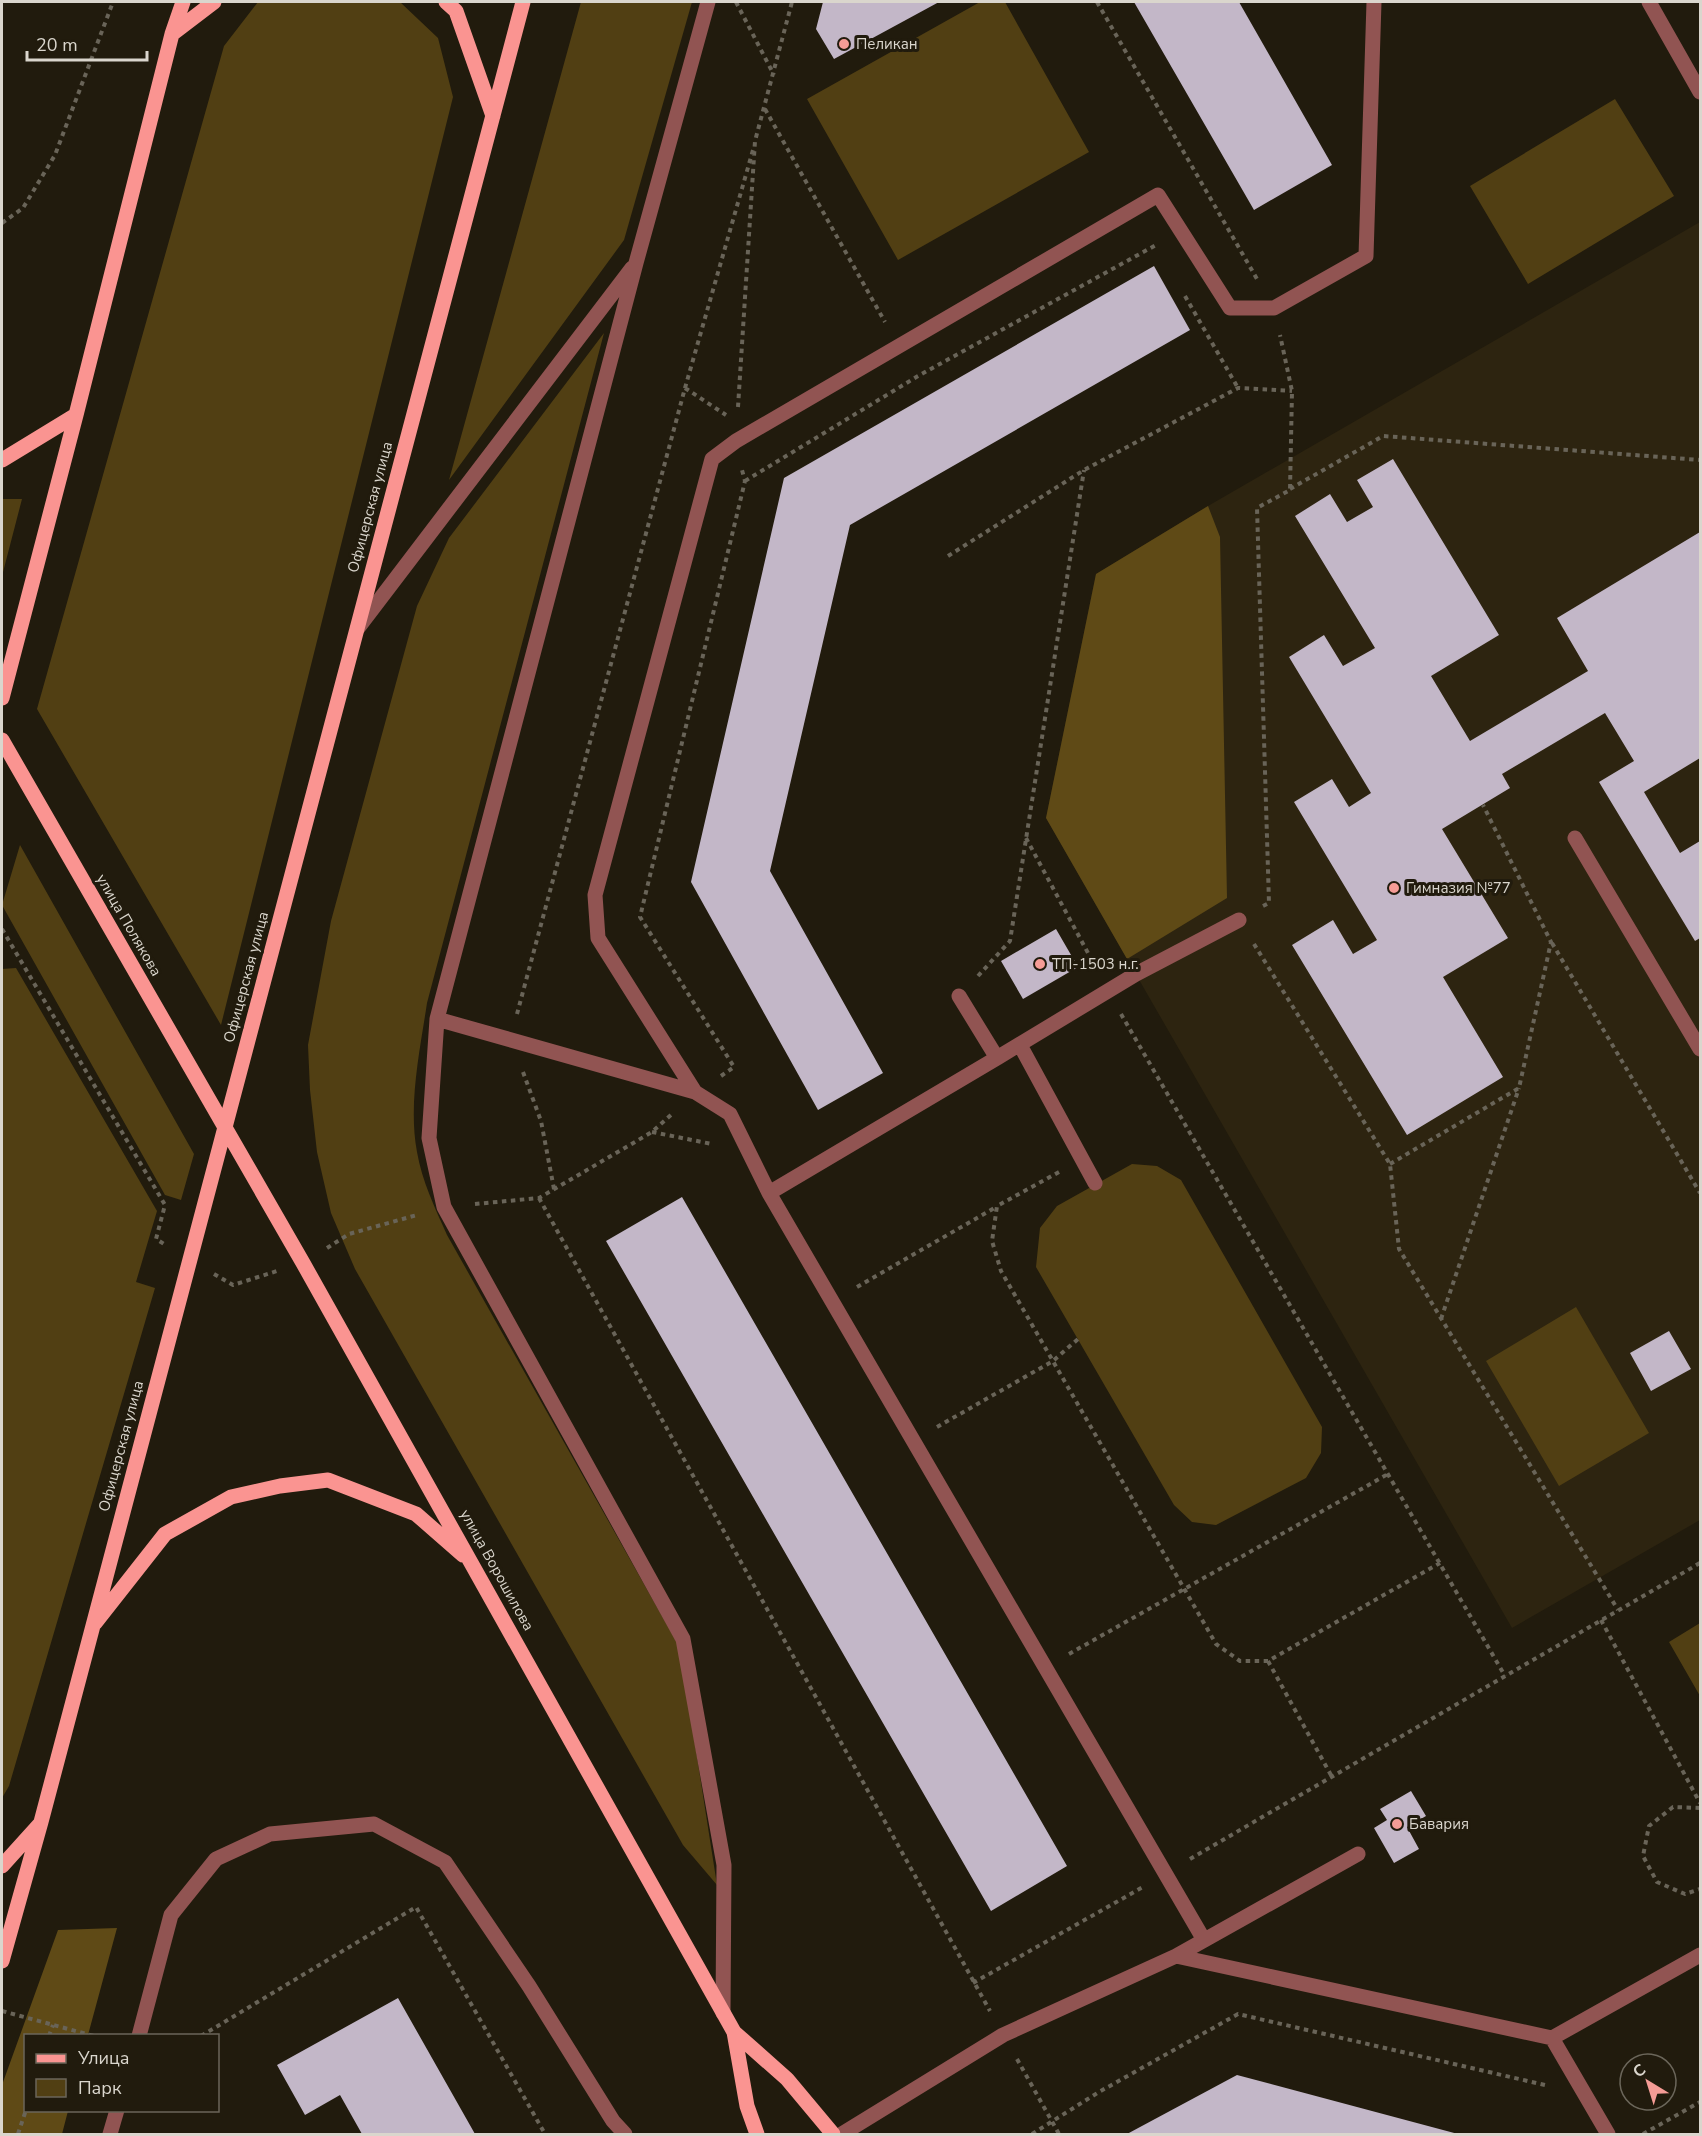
<svg xmlns="http://www.w3.org/2000/svg" width="1702" height="2136" viewBox="0 0 1702 2136" font-family="'Nunito Sans',sans-serif">
  <rect width="100%" height="100%" fill="#211b0d"/>
  <path fill="#2d2410" d="M1700 222V1520L1512 1628 1046 818 1096 574 1208 506Z"/>
  <path fill="#513f13" d="M258 2H400L438 38 453 97 221 1025 37 709 224 46Z
    M581 2H692L624 240 449 480Z
    M980 2H1005L1089 152 898 260 807 99Z
    M1615 99 1674 196 1528 284 1470 186Z
    M604 333 427 1003C420 1050 408 1104 417 1152 422 1181 435 1208 447 1235L680 1648 717 1885 683 1845 355 1269 331 1213 317 1152 310 1090 308 1045 331 921 417 606 449 538Z
    M2 499H22L2 576Z
    M20 845 194 1154 181 1200 165 1195 2 905Z
    M16 968 157 1211 136 1282 155 1288 9 1786 2 1798V969Z
    M1132 1164 1157 1166 1181 1180 1322 1427 1321 1453 1306 1478 1216 1525 1192 1522 1174 1505 1036 1267 1040 1228 1057 1206Z
    M1576 1307 1649 1433 1559 1486 1486 1361Z
    M1700 1623V1696L1669 1642Z"/>
  <path fill="#5f4a16" d="M1208 506 1220 537 1227 898 1127 959 1046 818 1096 574Z
    M117 1928 88 2035 26 2036V2110L68 2111 62 2134H2V2085L58 1930Z"/>
  <path fill="#c3b7c8" d="M823 2H939L834 59 816 29Z
    M1134 2H1239L1332 165 1254 210Z
    M1154 266 1190 330 850 525 770 871 883 1073 818 1110 691 882 784 478Z
    M1393 459 1499 635 1431 676 1470 741 1588 671 1557 618 1700 532V758L1644 792 1680 853 1700 841V938L1695 941 1599 782 1634 761 1605 713 1502 774 1510 788 1442 829 1508 938 1443 977 1503 1077 1407 1135 1292 945 1333 920 1353 954 1377 940 1294 802 1332 779 1349 807 1371 793 1289 657 1324 635 1343 666 1375 648 1295 516 1330 494 1347 522 1373 507 1357 480Z
    M1056 929 1078 967 1023 999 1001 961Z
    M682 1197 1067 1866 991 1911 606 1241Z
    M1669 1331 1691 1369 1651 1391 1630 1353Z
    M1411 1791 1426 1816 1407 1827 1419 1849 1394 1863 1374 1828 1387 1820 1380 1809Z
    M398 1998 475 2134H362L340 2095 305 2115 277 2065Z
    M1237 2075 1458 2134H1127Z"/>
  <g fill="none" stroke-linecap="round" stroke-linejoin="round">
    <path stroke="#696458" stroke-width="4" stroke-dasharray="4.5 4.5" stroke-linecap="butt" d="M736 2 774 75
      M1097 2 1257 279
      M765 109 885 322
      M2 223 23 208 55 155 113 2
      M1185 296 1238 388
      M685 388 726 415
      M738 407 755 141 792 2
      M745 481 918 376 1156 245
      M1290 489 1383 436 1700 460
      M948 556 1084 470 1238 388 1292 391
      M1026 838 1095 966
      M1263 906 1269 903 1257 508 1290 490 1292 391 1280 335
      M2 929 165 1205 156 1239 164 1244
      M1552 943 1700 1193
      M1254 944 1390 1164 1399 1249 1618 1610
      M978 976 1010 941 1084 470
      M517 1014 685 388 753 150
      M1121 1014 1505 1676
      M523 1072 541 1121 554 1189
      M721 1076 734 1067 640 917 745 481 742 470
      M652 1132 712 1144
      M1390 1164 1519 1088 1551 942 1483 805
      M1059 1172 997 1206 992 1241 1001 1271 1216 1644 1240 1661H1268L1440 1563
      M539 1198 990 2011
      M475 1204 539 1198 652 1132 671 1115
      M327 1248 349 1234 417 1215
      M214 1274 233 1285 277 1271
      M857 1287 996 1207
      M1441 1319 1519 1088
      M937 1427 1053 1361 1078 1339
      M1601 1620 1700 1803
      M1069 1654 1388 1474
      M1268 1661 1332 1777
      M1700 1808 1673 1807 1649 1826 1643 1856 1657 1882 1685 1894 1700 1889
      M1190 1859 1700 1563
      M973 1983 1143 1887
      M2 2011 94 2036
      M49 2036 53 2025
      M201 2036 416 1907 545 2134
      M1017 2059 1059 2134
      M18 2134 26 2110
      M1032 2134 1099 2092 1238 2014 1545 2085
      M1643 2134 1700 2102"/>
    <path stroke="#915452" stroke-width="15" d="M708 2 636 263 437 1019 429 1138 444 1207 683 1639 724 1865 723 2013
      M1649 2 1700 92
      M358 628 632 268
      M1575 838 1700 1049
      M437 1019 695 1092 730 1114 769 1193 1204 1940
      M1020 1045 1095 1183
      M997 1058 1136 974 1239 920
      M695 1092 598 938 595 895 712 459 736 441 1158 195 1230 308H1274L1366 256 1374 2
      M769 1193 997 1058 959 996
      M1176 1956 1358 1854
      M139 2036 171 1915 216 1859 270 1834 374 1824 445 1862 529 1986 613 2121 625 2134
      M1552 2038 1608 2134
      M110 2134 117 2110
      M842 2134 1003 2035 1176 1956 1552 2038 1700 1955"/>
    <path stroke="#fa9491" stroke-width="15" d="M446 2 456 11 493 116
      M172 34 214 2
      M2 460 76 415
      M2 698 76 415 172 34 183 2
      M2 740 303 1263 734 2032 747 2106 757 2134
      M95 1623 165 1534 231 1497 280 1486 328 1480 416 1514 463 1555
      M2 1866 39 1825
      M2 1961 41 1822 523 2
      M734 2032 787 2079 833 2134"/>
  </g>
  <g fill="#f59c96" stroke="#211b0d" stroke-width="2">
    <circle cx="844" cy="44" r="6"/>
    <circle cx="1394" cy="888" r="6"/>
    <circle cx="1040" cy="964" r="6"/>
    <circle cx="1397" cy="1824" r="6"/>
  </g>
  <g text-anchor="middle" dominant-baseline="central" stroke-width="6" stroke-linejoin="round" paint-order="stroke">
    <g font-size="15" fill="#dad6cd" stroke="#211b0d" text-anchor="start">
      <text x="856" y="44">Пеликан</text>
      <text x="1406" y="888">Гимназия №77</text>
      <text x="1052" y="964">ТП-1503 н.г.</text>
      <text x="1409" y="1824">Бавария</text>
    </g>
    <g font-size="15" fill="#dad6cd" stroke="#211b0d">
      <text transform="translate(370 507) rotate(-75)">Офицерская улица</text>
      <text transform="translate(129 925) rotate(60)">улица Полякова</text>
      <text transform="translate(246 977) rotate(-75)">Офицерская улица</text>
      <text transform="translate(121 1446) rotate(-75)">Офицерская улица</text>
      <text transform="translate(497 1570) rotate(61)">улица Ворошилова</text>
    </g>
  </g>
  <rect width="1702" height="2136" fill="none" stroke="#dad6cd" stroke-width="6"/>
  <rect x="24" y="2034" width="195" height="78" fill="#211b0d" stroke="#6b665a" stroke-width="1.5"/>
  <rect x="36" y="2054" width="30" height="9" fill="#fa9491" stroke="#6b665a" stroke-width="1.5"/>
  <text x="78" y="2064" font-size="18" fill="#dad6cd">Улица</text>
  <rect x="36" y="2079" width="30" height="18" fill="#513f13" stroke="#6b665a" stroke-width="1.5"/>
  <text x="78" y="2094" font-size="18" fill="#dad6cd">Парк</text>
  <g transform="translate(1648 2082) rotate(322)"><circle r="28" fill="#211b0d" stroke="#6b665a" stroke-width="1.5"/>
  <path d="M0-4.5L10 22L0 15L-10 22Z" fill="#f59c96"/>
  <text y="-9" font-size="16" font-weight="bold" text-anchor="middle" fill="#dad6cd">С</text>
  </g>
  <path d="M27 51v9h120v-9" fill="none" stroke="#dad6cd" stroke-width="3"/>
  <text x="36" y="51" font-size="18" fill="#dad6cd" stroke="#211b0d" stroke-width="4.5" paint-order="stroke">20 m</text>
</svg>
